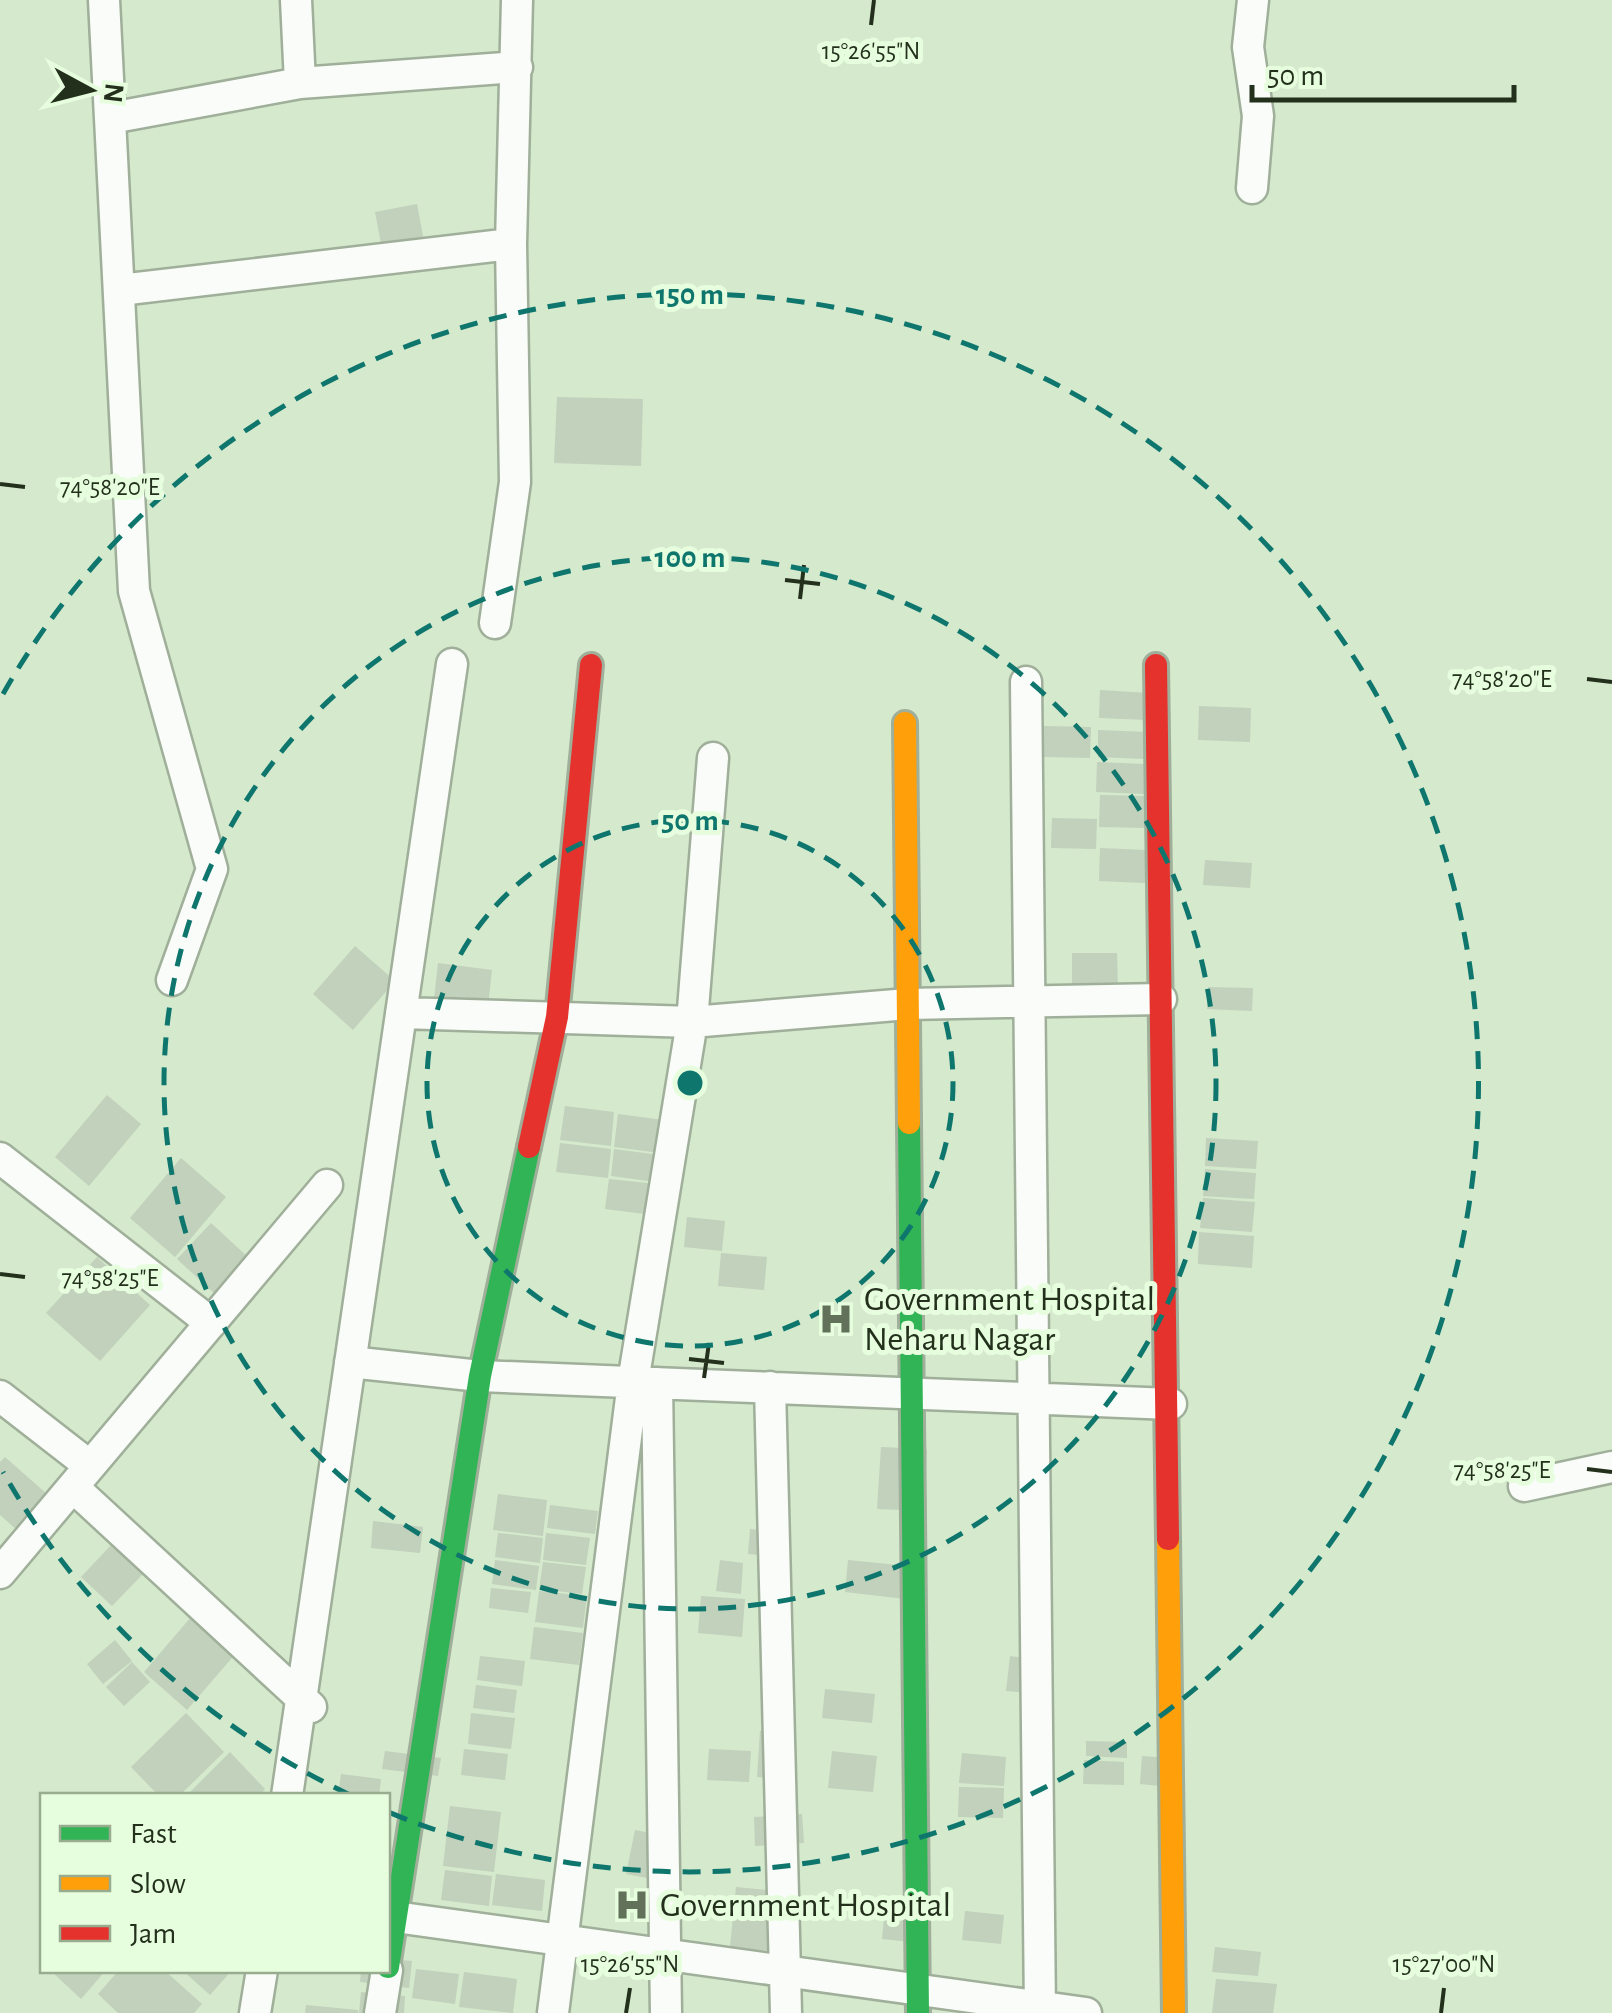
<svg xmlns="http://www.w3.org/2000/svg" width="1612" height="2013" viewBox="0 0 1612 2013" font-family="'Alegreya Sans',sans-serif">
  <rect width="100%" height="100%" fill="#d5e9cd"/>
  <path fill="#c1d1bb" d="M417 204 427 257 385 264 375 212Z
    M557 397 643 399 641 466 554 463Z
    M1100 690 1149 693 1147 720 1099 718Z
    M1199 706 1251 708 1250 742 1198 740Z
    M1044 726 1091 727 1090 758 1044 757Z
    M1098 730 1147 732 1145 759 1098 757Z
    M1097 762 1145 764 1144 794 1096 792Z
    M1100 795 1146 796V828L1099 827Z
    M1052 818 1097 819 1096 849 1051 848Z
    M1100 848 1146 850 1145 883 1099 881Z
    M1205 860 1252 863 1250 888 1203 885Z
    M355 946 395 981 353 1030 313 994Z
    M1072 953H1117L1118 989H1072Z
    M438 963 492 970 488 1006 434 999Z
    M1208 987 1253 988 1252 1011 1207 1009Z
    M107 1095 141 1124 89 1186 55 1157Z
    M565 1106 614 1112 611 1146 560 1140Z
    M618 1114 664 1120 660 1153 614 1147Z
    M1206 1138 1258 1141 1256 1169 1205 1166Z
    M560 1143 611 1149 608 1178 556 1172Z
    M614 1149 660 1155 656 1182 611 1176Z
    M181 1158 226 1197 175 1257 130 1218Z
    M1205 1169 1256 1173 1254 1199 1203 1196Z
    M609 1179 657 1184 653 1215 605 1209Z
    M1203 1198 1255 1202 1252 1232 1200 1228Z
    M687 1217 725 1221 722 1251 684 1247Z
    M211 1223 262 1270 229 1307 177 1259Z
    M1199 1232 1254 1236 1252 1268 1198 1264Z
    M721 1253 767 1257 764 1290 718 1286Z
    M97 1257 150 1305 100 1361 46 1313Z
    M881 1447 927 1449 924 1511 877 1509Z
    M5 1457 56 1502 25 1537 0 1515V1462Z
    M498 1494 547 1500 543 1536 493 1530Z
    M550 1505 598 1511 595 1534 547 1528Z
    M373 1521 423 1527 420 1553 371 1548Z
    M750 1529 787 1532 785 1557 748 1554Z
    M498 1533 543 1538 540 1563 495 1557Z
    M546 1533 590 1538 586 1565 543 1560Z
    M112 1544 143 1574 112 1606 81 1577Z
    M495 1560 539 1566 536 1590 492 1584Z
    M720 1560 743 1563 741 1594 716 1591Z
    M848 1560 908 1566 905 1599 845 1592Z
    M543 1562 586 1567 582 1594 539 1589Z
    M491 1588 531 1592 528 1613 489 1608Z
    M539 1591 587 1596 583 1628 535 1622Z
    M701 1596 745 1599 742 1637 698 1633Z
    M191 1617 237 1652 187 1710 144 1672Z
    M534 1627 583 1633 579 1665 530 1659Z
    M115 1640 132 1661 103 1684 87 1664Z
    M480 1656 525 1661 522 1686 477 1680Z
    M1010 1656 1054 1661 1050 1695 1006 1691Z
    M132 1662 150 1682 124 1706 106 1687Z
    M476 1685 517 1690 514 1713 473 1708Z
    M825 1689 875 1694 872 1723 822 1718Z
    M186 1713 224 1752 179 1796H159L131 1767Z
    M471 1713 515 1718 511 1749 468 1744Z
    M760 1731 789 1733 787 1779 757 1777Z
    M1086 1741 1127 1742V1758L1086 1756Z
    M464 1749 508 1754 505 1780 461 1775Z
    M709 1749 751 1751 749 1782 707 1780Z
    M385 1751 441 1758 438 1776 382 1769Z
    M832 1751 877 1756 873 1792 828 1788Z
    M230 1752 265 1789 259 1796H186Z
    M962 1753 1006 1757 1004 1786 959 1783Z
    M1142 1756 1182 1759 1180 1788 1140 1784Z
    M1084 1760 1124 1762V1785L1083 1784Z
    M341 1774 381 1779 379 1796H338Z
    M959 1787 1004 1788 1003 1818 958 1817Z
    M450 1806 501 1812 494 1872 443 1866Z
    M802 1814 804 1843 755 1846 754 1817Z
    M635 1830 666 1836 657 1880 626 1874Z
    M445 1870 492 1876 489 1906 441 1900Z
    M496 1874 545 1880 542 1911 492 1905Z
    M736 1887 778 1891 772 1951 730 1947Z
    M965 1911 1004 1915 1001 1944 962 1940Z
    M884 1917 922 1920 920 1943 882 1939Z
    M1215 1947 1261 1952 1258 1976 1212 1972Z
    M388 1959 412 1961 409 1988 360 1982 361 1970H388Z
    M416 1969 459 1974 455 2004 412 1998Z
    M50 1970H106L81 1999Z
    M119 1970H164L202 2004 194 2013H118L98 1994Z
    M182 1970H232L210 1995Z
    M464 1972 517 1979 513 2013 459 2007Z
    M1216 1979 1277 1984 1273 2013H1212Z
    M361 1992 405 1996 404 2013H359Z
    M306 2005 358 2010V2013H305Z"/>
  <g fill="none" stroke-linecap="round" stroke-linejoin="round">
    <g stroke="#9faf99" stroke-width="35">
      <path id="street" d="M104 0 134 591 212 869 172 980
        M296 0 300 83
        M111 118 300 83 517 67
        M1252 188 1258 116 1248 47 1253 0
        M120 290 511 244
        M495 623 515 482 511 244 517 0
        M1026 682 1040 2013
        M401 1013 692 1022 908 1004 1161 999
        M0 1158 211 1323
        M350 1362 480 1376 1171 1404
        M657 1383 666 2013
        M770 1387 786 2013
        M0 1396 90 1466
        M1524 1486 1612 1467
        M73 1487 311 1707
        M0 1573 327 1185
        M287 1796 452 664
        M388 1916 1086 2013
        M255 2013 262 1970
        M380 2013 387 1970
        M553 2013 633 1382 692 1022 713 758"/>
    </g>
    <g stroke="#9faf99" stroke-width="28">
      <path id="fast" d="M909 1123 918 2013
        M388 1967 480 1376 529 1147"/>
    </g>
    <g stroke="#9faf99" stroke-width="28">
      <path id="slow" d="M905 723 909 1123
        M1168 1539 1174 2013"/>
    </g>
    <g stroke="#9faf99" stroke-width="28">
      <path id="jam" d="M1156 665 1168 1539
        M529 1147 557 1017 591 665"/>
    </g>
    <use href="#street" stroke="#f9fcf8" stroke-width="30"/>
    <use href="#fast" stroke="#30b455" stroke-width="22"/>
    <use href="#slow" stroke="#ff9f0a" stroke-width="22"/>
    <use href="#jam" stroke="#e5322d" stroke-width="22"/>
  </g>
  <path fill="none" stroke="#22301c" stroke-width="4" d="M871 25 874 0M0 484 25 487M785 580 820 584M800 599 804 565M1587 679 1612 682M0 1274 25 1277M689 1359 724 1363M704 1378 709 1343M1587 1469 1612 1472M626 2013 630 1988M1441 2013 1444 1988"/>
  <g fill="none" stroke="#0f766e" stroke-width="5" stroke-dasharray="18 12">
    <circle cx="690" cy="1083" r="263"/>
    <circle cx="690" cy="1083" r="526"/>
    <path d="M350 1795A789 789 0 0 1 3 1472M3 694A789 789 0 1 1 388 1812"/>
  </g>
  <defs>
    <g id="hospital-bare" transform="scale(2.7)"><path d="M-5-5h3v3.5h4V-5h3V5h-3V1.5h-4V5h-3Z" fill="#61715a" stroke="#e7fede" stroke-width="2.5" paint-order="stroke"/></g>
  </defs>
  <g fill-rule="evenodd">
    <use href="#hospital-bare" x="836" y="1319"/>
    <use href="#hospital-bare" x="632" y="1905"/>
  </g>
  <g text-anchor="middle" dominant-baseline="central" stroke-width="10" stroke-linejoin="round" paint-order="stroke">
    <g font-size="35" fill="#22301c" stroke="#e7fede" text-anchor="start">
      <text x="864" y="1299">Government Hospital<tspan x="864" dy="40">Neharu Nagar</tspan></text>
      <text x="660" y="1905">Government Hospital</text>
    </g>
  </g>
  <g font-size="25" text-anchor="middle" fill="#22301c" stroke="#e7fede" stroke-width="10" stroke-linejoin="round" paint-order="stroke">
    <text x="871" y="59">15°26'55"N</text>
    <text x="110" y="495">74°58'20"E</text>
    <text x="1502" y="687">74°58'20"E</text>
    <text x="110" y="1286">74°58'25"E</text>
    <text x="1502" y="1478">74°58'25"E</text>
    <text x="630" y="1972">15°26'55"N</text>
    <text x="1444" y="1972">15°27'00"N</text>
  </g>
  <circle cx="690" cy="1083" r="15" fill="#0f766e" stroke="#e7fede" stroke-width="5"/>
  <g font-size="30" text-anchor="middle" font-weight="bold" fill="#0f766e" stroke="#e7fede" stroke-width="10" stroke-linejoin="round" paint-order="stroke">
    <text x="690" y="304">150 m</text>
    <text x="690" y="567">100 m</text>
    <text x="690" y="830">50 m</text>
  </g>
  <rect x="40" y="1793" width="350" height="180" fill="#e7fede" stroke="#98ac90" stroke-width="2.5"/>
  <rect x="60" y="1826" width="50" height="15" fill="#30b455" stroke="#98ac90" stroke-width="2.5"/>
  <text x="130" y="1843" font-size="30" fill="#22301c">Fast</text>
  <rect x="60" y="1876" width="50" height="15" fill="#ff9f0a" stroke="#98ac90" stroke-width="2.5"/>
  <text x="130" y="1893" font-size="30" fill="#22301c">Slow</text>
  <rect x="60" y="1926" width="50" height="15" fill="#e5322d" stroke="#98ac90" stroke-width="2.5"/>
  <text x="130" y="1943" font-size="30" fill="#22301c">Jam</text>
  <g transform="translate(90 90) rotate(97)" stroke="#e7fede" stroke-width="8" paint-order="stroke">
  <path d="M0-8L18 38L0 25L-18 38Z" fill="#22301c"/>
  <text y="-15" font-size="28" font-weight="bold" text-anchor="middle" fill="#22301c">N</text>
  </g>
  <path d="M1252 85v15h262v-15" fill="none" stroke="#22301c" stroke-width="5"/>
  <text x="1267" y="85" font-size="30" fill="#22301c" stroke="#e7fede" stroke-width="8" paint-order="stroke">50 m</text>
</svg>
